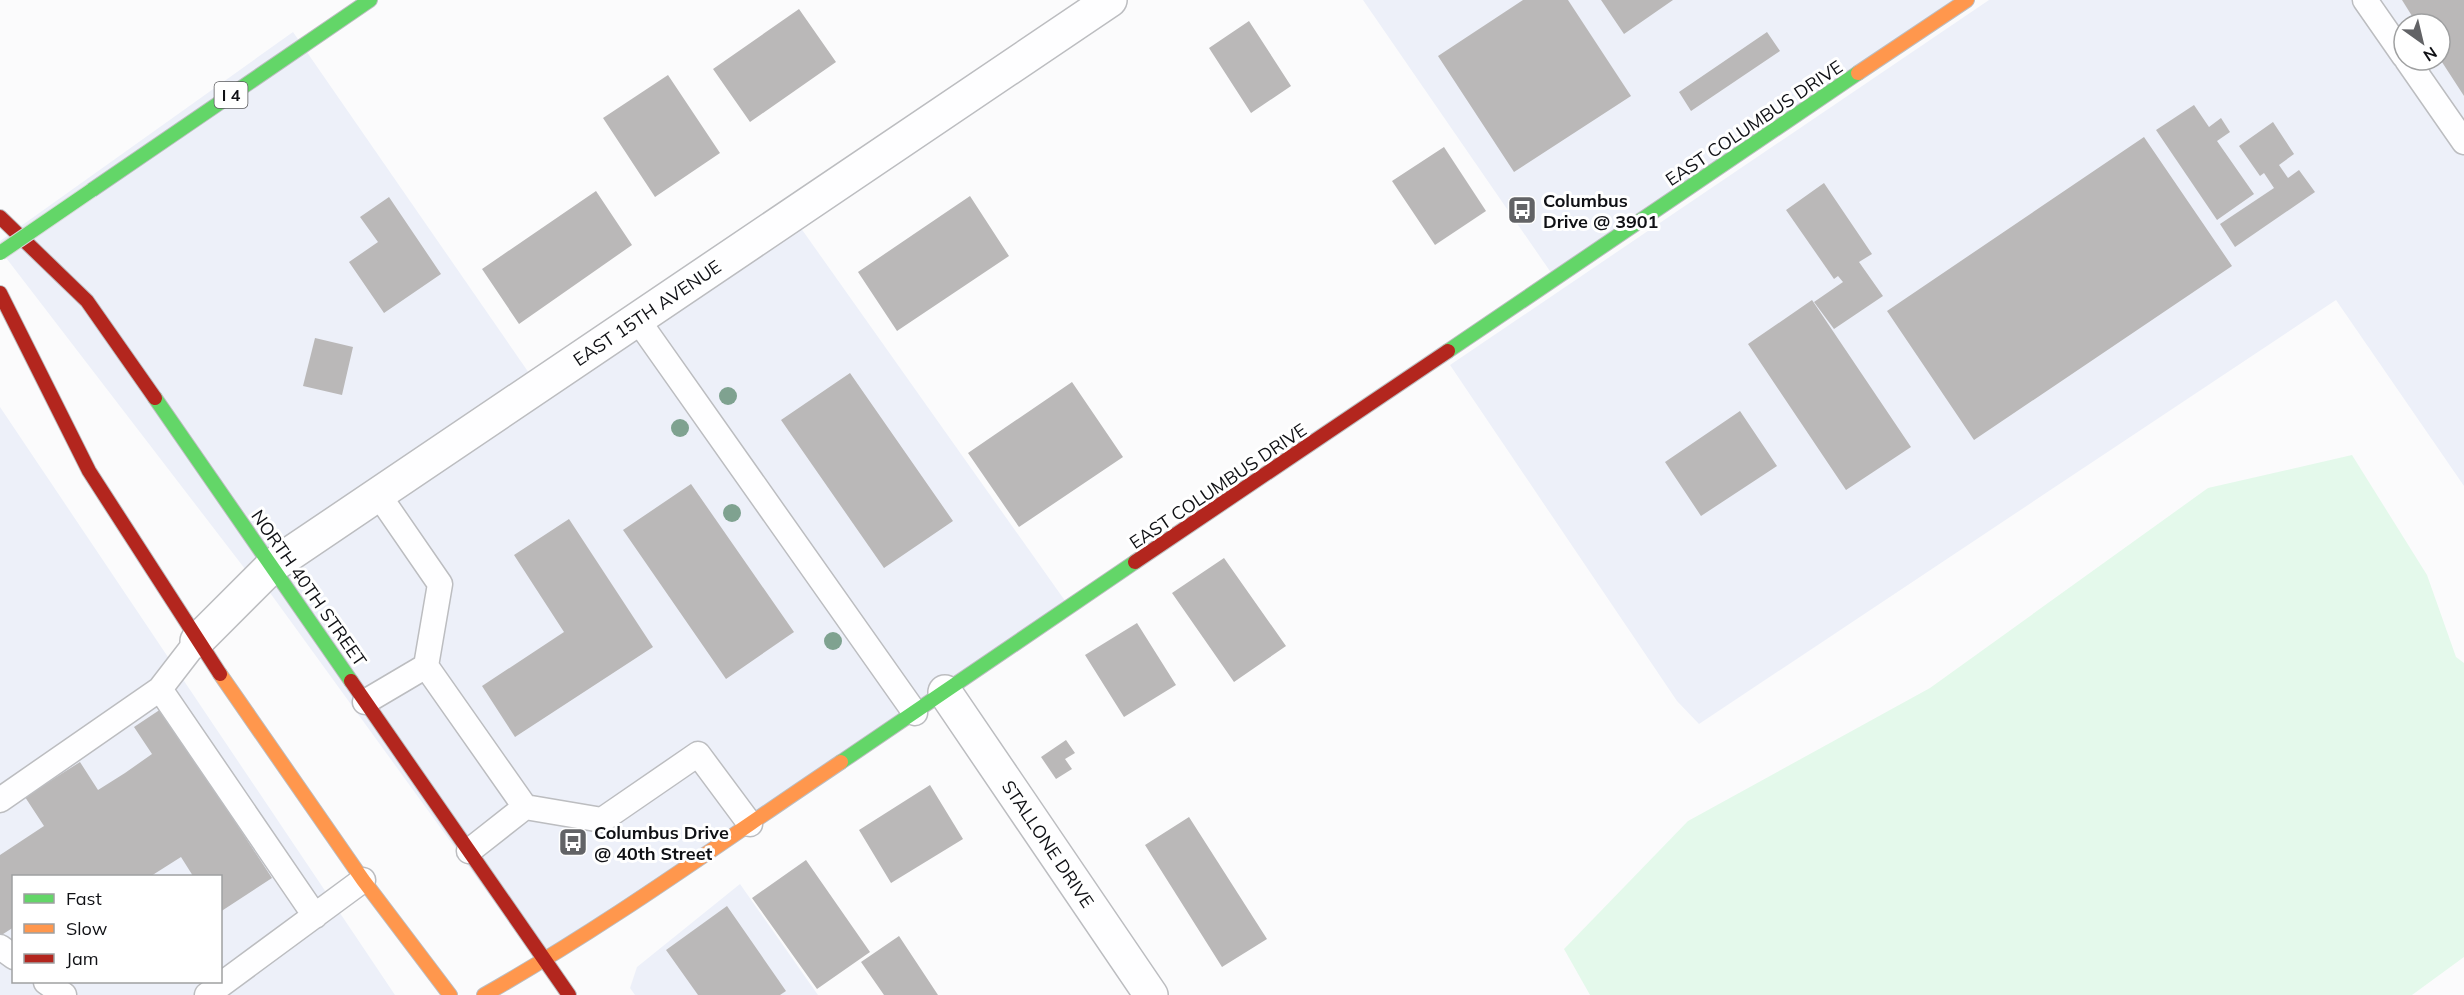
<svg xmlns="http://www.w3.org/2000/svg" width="2464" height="995" viewBox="0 0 2464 995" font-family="Mulish,sans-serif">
  <rect width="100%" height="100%" fill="#fbfbfc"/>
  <path fill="#edf0f9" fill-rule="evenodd" d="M1363 0H1965L1554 277Z
    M1989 0H2464V486L2336 300 1699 724 1677 701 1450 365ZM2404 24H2440V60H2404Z
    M293 32 538 386 798 224 1068 605 535 958 260 579 255 582 0 250V241Z
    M0 407 395 995H0ZM14 876H220V982H14Z
    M740 884 818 995H635L630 988 637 967Z"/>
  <path fill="#e4f9eb" d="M2352 455 2427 575 2456 657 2464 663V957L2412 995H1590L1564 949 1688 821 1930 688 2208 488Z"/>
  <path fill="#bab8b8" d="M1523 0H1568L1631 96 1514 172 1438 56Z
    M1601 0H1673L1624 34Z
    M2402 0H2464V96L2440 59V24H2417Z
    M799 9 836 62 750 122 713 69Z
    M1249 21 1291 86 1251 113 1209 48Z
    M1767 32 1780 51 1691 111 1679 92Z
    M668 75 720 153 655 197 603 118Z
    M2194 105 2209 127 2221 118 2230 132 2217 141 2254 194 2217 220 2156 130Z
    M2273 122 2294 154 2279 165 2288 178 2299 170 2315 192 2235 247 2220 224 2274 188 2264 173 2260 176 2239 146Z
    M2144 137 2232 266 1974 440 1887 311Z
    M1444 147 1486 211 1435 245 1392 181Z
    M1824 183 1872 254 1859 262 1883 296 1834 329 1814 302 1843 282 1838 276 1834 279 1786 210Z
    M596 191 632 245 519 324 482 269Z
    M970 196 1009 256 897 331 858 272Z
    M389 197 441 274 384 313 349 262 378 242 360 217Z
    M1812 300 1911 447 1846 490 1748 344Z
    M315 338 353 347 342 395 303 386Z
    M850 373 953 521 884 568 781 420Z
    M1072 382 1123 457 1019 527 968 453Z
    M1740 411 1777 466 1701 516 1665 462Z
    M691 484 794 632 726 679 623 530Z
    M569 519 653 647 515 737 482 686 564 632 514 555Z
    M1224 558 1286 646 1234 682 1172 593Z
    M1137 623 1176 685 1124 717 1085 655Z
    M161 709 272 878 220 912V876H193L181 857 151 876H14V927L0 936V855L44 826 25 797 80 762 98 790 125 773 152 754 134 727Z
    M1066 740 1075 753 1065 759 1072 769 1056 779 1041 757Z
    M930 785 963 839 891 883 859 830Z
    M1189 817 1267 939 1222 967 1145 845Z
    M806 860 870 952 817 989 752 898Z
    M727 906 786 991 780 995H698L666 950Z
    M899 936 938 995H884L861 962Z"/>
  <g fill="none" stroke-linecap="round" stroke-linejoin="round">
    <g stroke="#bcbdc0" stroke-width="27">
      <path id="lane" d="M2365 0 2404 56
        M2407 60 2464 142
        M637 319 915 713
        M378 494 440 584 426 666
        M160 689 197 641
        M365 702 426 666 525 807
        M0 800 160 689 315 916
        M469 851 525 807 602 820 698 754 750 824
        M0 947 14 957
        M46 982 64 995
        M207 995 363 880"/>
    </g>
    <g stroke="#bcbdc0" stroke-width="36">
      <path id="street" d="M197 641 272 566 1110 0
        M945 692 1151 995"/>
    </g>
    <g stroke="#bcbdc0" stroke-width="16">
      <path id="fast" d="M92 190 370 0
        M1448 351 1858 73
        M155 398 351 681
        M841 762 1135 562"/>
    </g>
    <g stroke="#bcbdc0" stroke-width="16">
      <path id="slow" d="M1858 73 1967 0
        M220 674 363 880 450 995
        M484 995C608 925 723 841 841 762"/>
    </g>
    <g stroke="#bcbdc0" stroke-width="16">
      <path id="jam" d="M0 217 87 301 155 398
        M0 293 89 471 220 674
        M1135 562 1448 351
        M351 681 569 995"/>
    </g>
    <use href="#lane" stroke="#fefeff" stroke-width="24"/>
    <use href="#street" stroke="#fefeff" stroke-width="33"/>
    <use href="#fast" stroke="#63d668" stroke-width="14"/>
    <use href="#slow" stroke="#ff974d" stroke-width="14"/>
    <use href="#jam" stroke="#b3261e" stroke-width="14"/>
    <g stroke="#d7d7d9" stroke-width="16" stroke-linecap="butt">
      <path id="fast-bridge" d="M0 253 92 190"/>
    </g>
    <use href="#fast-bridge" stroke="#63d668" stroke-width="14"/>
  </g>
  <g fill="#7fa290">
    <circle cx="728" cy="396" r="9"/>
    <circle cx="680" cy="428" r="9"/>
    <circle cx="732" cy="513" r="9"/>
    <circle cx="833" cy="641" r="9"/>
  </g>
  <defs>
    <g id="bus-square" transform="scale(1.5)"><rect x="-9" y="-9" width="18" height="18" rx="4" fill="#626366" stroke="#fff"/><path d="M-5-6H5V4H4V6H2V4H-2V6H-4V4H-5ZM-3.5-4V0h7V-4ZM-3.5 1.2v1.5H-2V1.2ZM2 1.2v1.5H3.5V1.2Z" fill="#fff"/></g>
  </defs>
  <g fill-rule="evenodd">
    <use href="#bus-square" x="1522" y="210"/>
    <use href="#bus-square" x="573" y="842"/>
  </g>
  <g text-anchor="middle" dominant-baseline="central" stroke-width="6" stroke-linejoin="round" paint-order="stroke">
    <rect fill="#fff" stroke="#58585b" stroke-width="1.5" x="214.5" y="82" width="33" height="26" rx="4.5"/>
    <g font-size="16" font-weight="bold" fill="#101115">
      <text x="231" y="95">I 4</text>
    </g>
    <g font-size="18" fill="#101115" stroke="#fff">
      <text transform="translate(1754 123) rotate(-34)">EAST COLUMBUS DRIVE</text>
      <text transform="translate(647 313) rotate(-34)">EAST 15TH AVENUE</text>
      <text transform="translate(1218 486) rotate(-34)">EAST COLUMBUS DRIVE</text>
      <text transform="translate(309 588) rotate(55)">NORTH 40TH STREET</text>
      <text transform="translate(1048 844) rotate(56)">STALLONE DRIVE</text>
    </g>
    <g font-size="18" font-weight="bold" fill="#101115" stroke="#fff" text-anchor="start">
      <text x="1543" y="200">Columbus<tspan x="1543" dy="21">Drive @ 3901</tspan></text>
      <text x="594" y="832">Columbus Drive<tspan x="594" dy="21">@ 40th Street</tspan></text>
    </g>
  </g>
  <rect x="12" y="875" width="210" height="108" fill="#ffffff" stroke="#9fa0a1" stroke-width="1.5"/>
  <rect x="24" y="894" width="30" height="9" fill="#63d668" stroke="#9fa0a1" stroke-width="1.5"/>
  <text x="66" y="905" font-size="18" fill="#101115">Fast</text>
  <rect x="24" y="924" width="30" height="9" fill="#ff974d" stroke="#9fa0a1" stroke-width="1.5"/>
  <text x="66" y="935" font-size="18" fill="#101115">Slow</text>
  <rect x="24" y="954" width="30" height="9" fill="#b3261e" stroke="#9fa0a1" stroke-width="1.5"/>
  <text x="66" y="965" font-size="18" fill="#101115">Jam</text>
  <g transform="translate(2422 42) rotate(146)"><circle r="28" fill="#ffffff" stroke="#9fa0a1" stroke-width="1.5"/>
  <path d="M0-4.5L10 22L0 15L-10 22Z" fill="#626366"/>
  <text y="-9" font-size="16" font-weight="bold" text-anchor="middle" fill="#101115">N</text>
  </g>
</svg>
